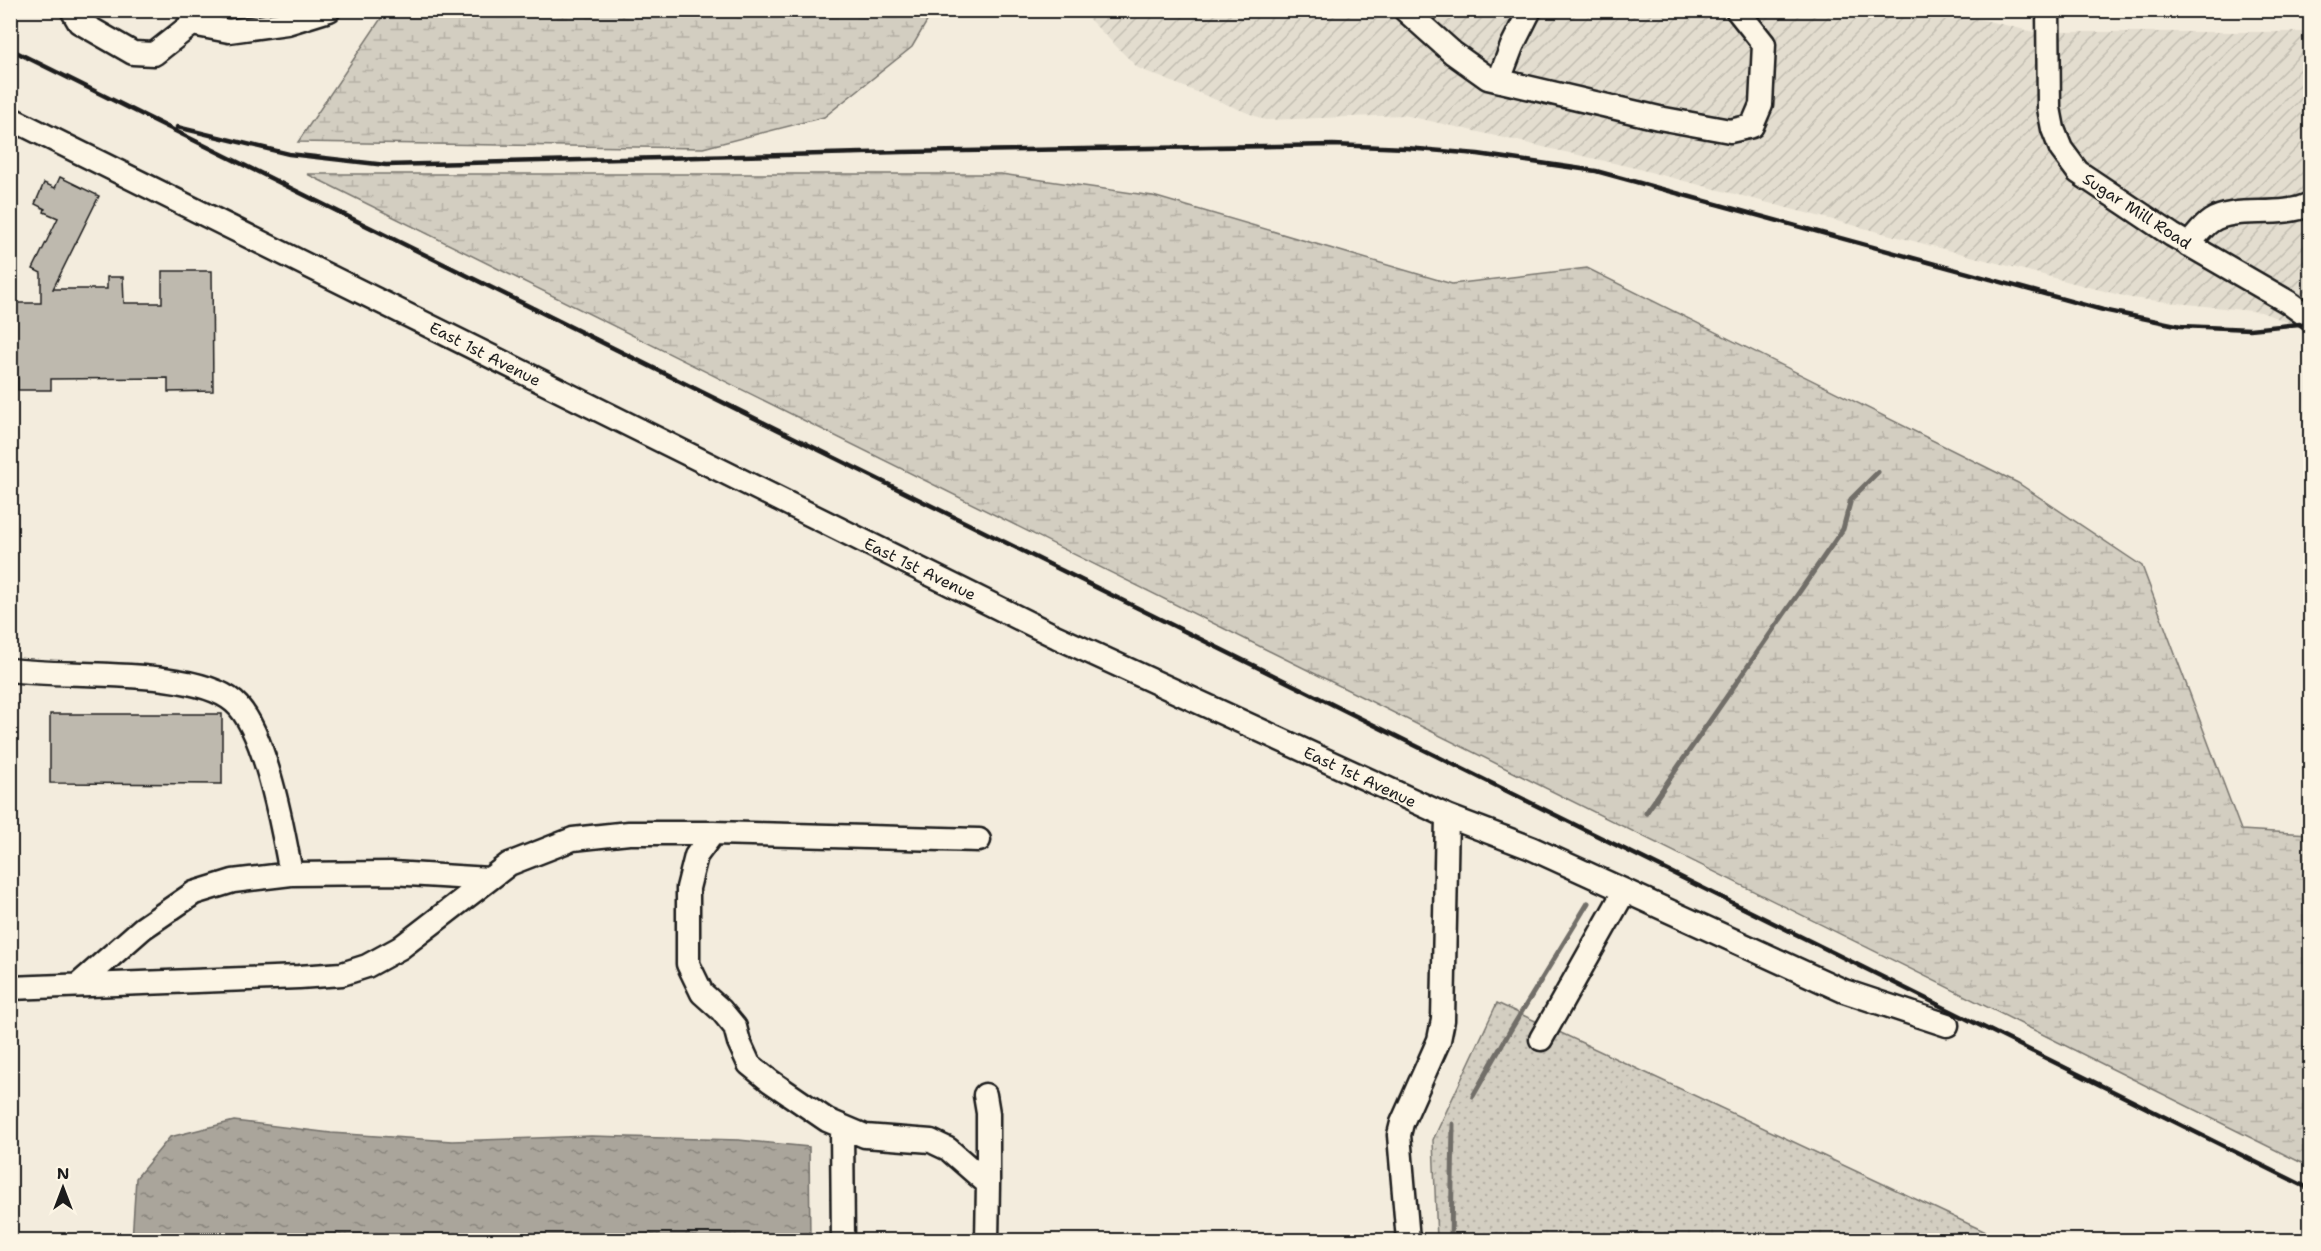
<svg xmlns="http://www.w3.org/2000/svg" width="2321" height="1251" viewBox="0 0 2321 1251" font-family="'Shantell Sans',sans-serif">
  <defs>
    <pattern id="industrial-furrows" width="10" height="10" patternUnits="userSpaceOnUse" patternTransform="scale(1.5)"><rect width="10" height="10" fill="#e3ddcf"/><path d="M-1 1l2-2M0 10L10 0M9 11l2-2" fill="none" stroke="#c2bdb1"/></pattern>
    <pattern id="grass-dots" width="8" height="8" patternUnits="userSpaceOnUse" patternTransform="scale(1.5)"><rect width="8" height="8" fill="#d3cec1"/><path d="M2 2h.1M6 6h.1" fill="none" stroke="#b5b0a5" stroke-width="1.8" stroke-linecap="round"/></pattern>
    <pattern id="wetland-marsh" width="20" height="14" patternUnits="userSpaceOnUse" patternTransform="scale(1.5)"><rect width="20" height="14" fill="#d3cec1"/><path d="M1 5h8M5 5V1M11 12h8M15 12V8" fill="none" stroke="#b5b0a5"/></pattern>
    <pattern id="water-ripples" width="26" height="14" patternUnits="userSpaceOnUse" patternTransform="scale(1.5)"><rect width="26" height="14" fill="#aaa59b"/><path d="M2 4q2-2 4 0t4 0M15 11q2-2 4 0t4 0" fill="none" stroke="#8a867e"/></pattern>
  </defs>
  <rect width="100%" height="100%" fill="#f3ecdd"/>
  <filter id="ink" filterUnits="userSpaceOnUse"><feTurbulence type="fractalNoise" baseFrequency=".0167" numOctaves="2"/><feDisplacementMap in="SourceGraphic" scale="12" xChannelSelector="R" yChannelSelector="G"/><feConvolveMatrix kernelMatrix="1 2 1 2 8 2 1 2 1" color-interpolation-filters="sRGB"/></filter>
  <g filter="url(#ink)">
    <path fill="url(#industrial-furrows)" d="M1942 10 2034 32H2310V331L2261 312 2131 298 1631 167 1404 115 1265 120 1138 68 1081 11Z"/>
    <path fill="url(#grass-dots)" stroke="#78756e" stroke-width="1.5" d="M1497 1003 2003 1240H1437L1433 1140Z"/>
    <path fill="url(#wetland-marsh)" stroke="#78756e" stroke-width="1.5" d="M386 11V10L933 11 912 47 824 117 703 148 298 142Z
      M307 174H1001L1153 196 1452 284 1587 268 2018 483 2142 566 2241 830 2310 834V1167Z"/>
    <path fill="url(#water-ripples)" stroke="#716e68" stroke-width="1.5" d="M234 1121 331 1133 452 1141 591 1136 739 1140 809 1147 810 1240H132L136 1178 170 1137Z"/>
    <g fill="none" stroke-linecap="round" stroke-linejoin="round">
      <path stroke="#716e68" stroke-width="5" d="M1646 813 1843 529 1851 499 1878 472
        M1473 1096 1510 1031 1588 903
        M1451 1240 1453 1124"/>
    </g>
    <path fill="#beb9ae" stroke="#1c1c1c" stroke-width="1.5" d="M60 177 99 196 53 289H107V277H123L124 303H162V271H212L213 391 168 392V378L51 379V390H18V378H10V303H41V273L33 269 58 218 44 212 45 209 35 204 44 183 55 188Z
      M50 714H222V784L50 783Z"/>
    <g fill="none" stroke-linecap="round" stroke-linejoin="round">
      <g stroke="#1c1c1c" stroke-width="27">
        <path id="minor" d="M72 10 79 22 133 53 154 54 192 24 229 31 287 23 329 10
          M1405 10 1453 53 1488 78 1659 118 1730 131 1752 126 1761 105 1764 44 1737 10
          M2048 10 2049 108 2053 129 2061 149 2078 172 2172 235 2288 302 2310 318
          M1499 80 1512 46 1530 10
          M10 118 1057 637 1447 816 1443 1020 1439 1040 1402 1123 1399 1135 1408 1240
          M2188 245C2195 238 2202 227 2211 221 2235 205 2281 219 2310 204
          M10 670C66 678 193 667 234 702 265 728 284 834 291 874
          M1447 816 1531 848 1844 991 1947 1025
          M979 840 713 833 696 856 688 888V964L702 993 721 1010 735 1027 739 1042 749 1064 770 1081 827 1120 865 1136 931 1141 948 1149 988 1184 987 1240
          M78 985 143 928 194 893 233 881 291 874 392 873 489 879
          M10 988 299 977 342 974 367 966 400 948 509 864 573 839 629 833H713
          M1541 1039 1624 892
          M985 1095 988 1113V1184
          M842 1127 843 1240"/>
      </g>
      <use href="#minor" stroke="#fcf5e5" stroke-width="22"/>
      <path stroke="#1c1c1c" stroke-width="4.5" d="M10 49 2310 1189
        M177 127 289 154 386 165 901 152 1333 145 1406 148 1478 154 1596 171 2103 310 2181 326 2250 329 2310 323"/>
    </g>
  </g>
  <g text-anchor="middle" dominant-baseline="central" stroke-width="4.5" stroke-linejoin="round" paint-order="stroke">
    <g font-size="16" fill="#1c1c1c" stroke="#fcf5e5">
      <text transform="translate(2137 211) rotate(33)">Sugar Mill Road</text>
      <text transform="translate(485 354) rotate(27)">East 1st Avenue</text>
      <text transform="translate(920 569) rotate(26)">East 1st Avenue</text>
      <text transform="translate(1360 777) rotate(25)">East 1st Avenue</text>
    </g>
  </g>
  <rect width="2321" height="1251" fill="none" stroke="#fcf5e5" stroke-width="36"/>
  <rect x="18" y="18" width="2285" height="1215" fill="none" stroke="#1c1c1c" stroke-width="2" filter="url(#ink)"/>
  <g transform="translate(63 1188)" stroke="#fcf5e5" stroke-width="4.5" paint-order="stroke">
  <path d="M0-4.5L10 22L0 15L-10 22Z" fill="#1c1c1c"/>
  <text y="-9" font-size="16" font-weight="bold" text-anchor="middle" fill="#1c1c1c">N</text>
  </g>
</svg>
